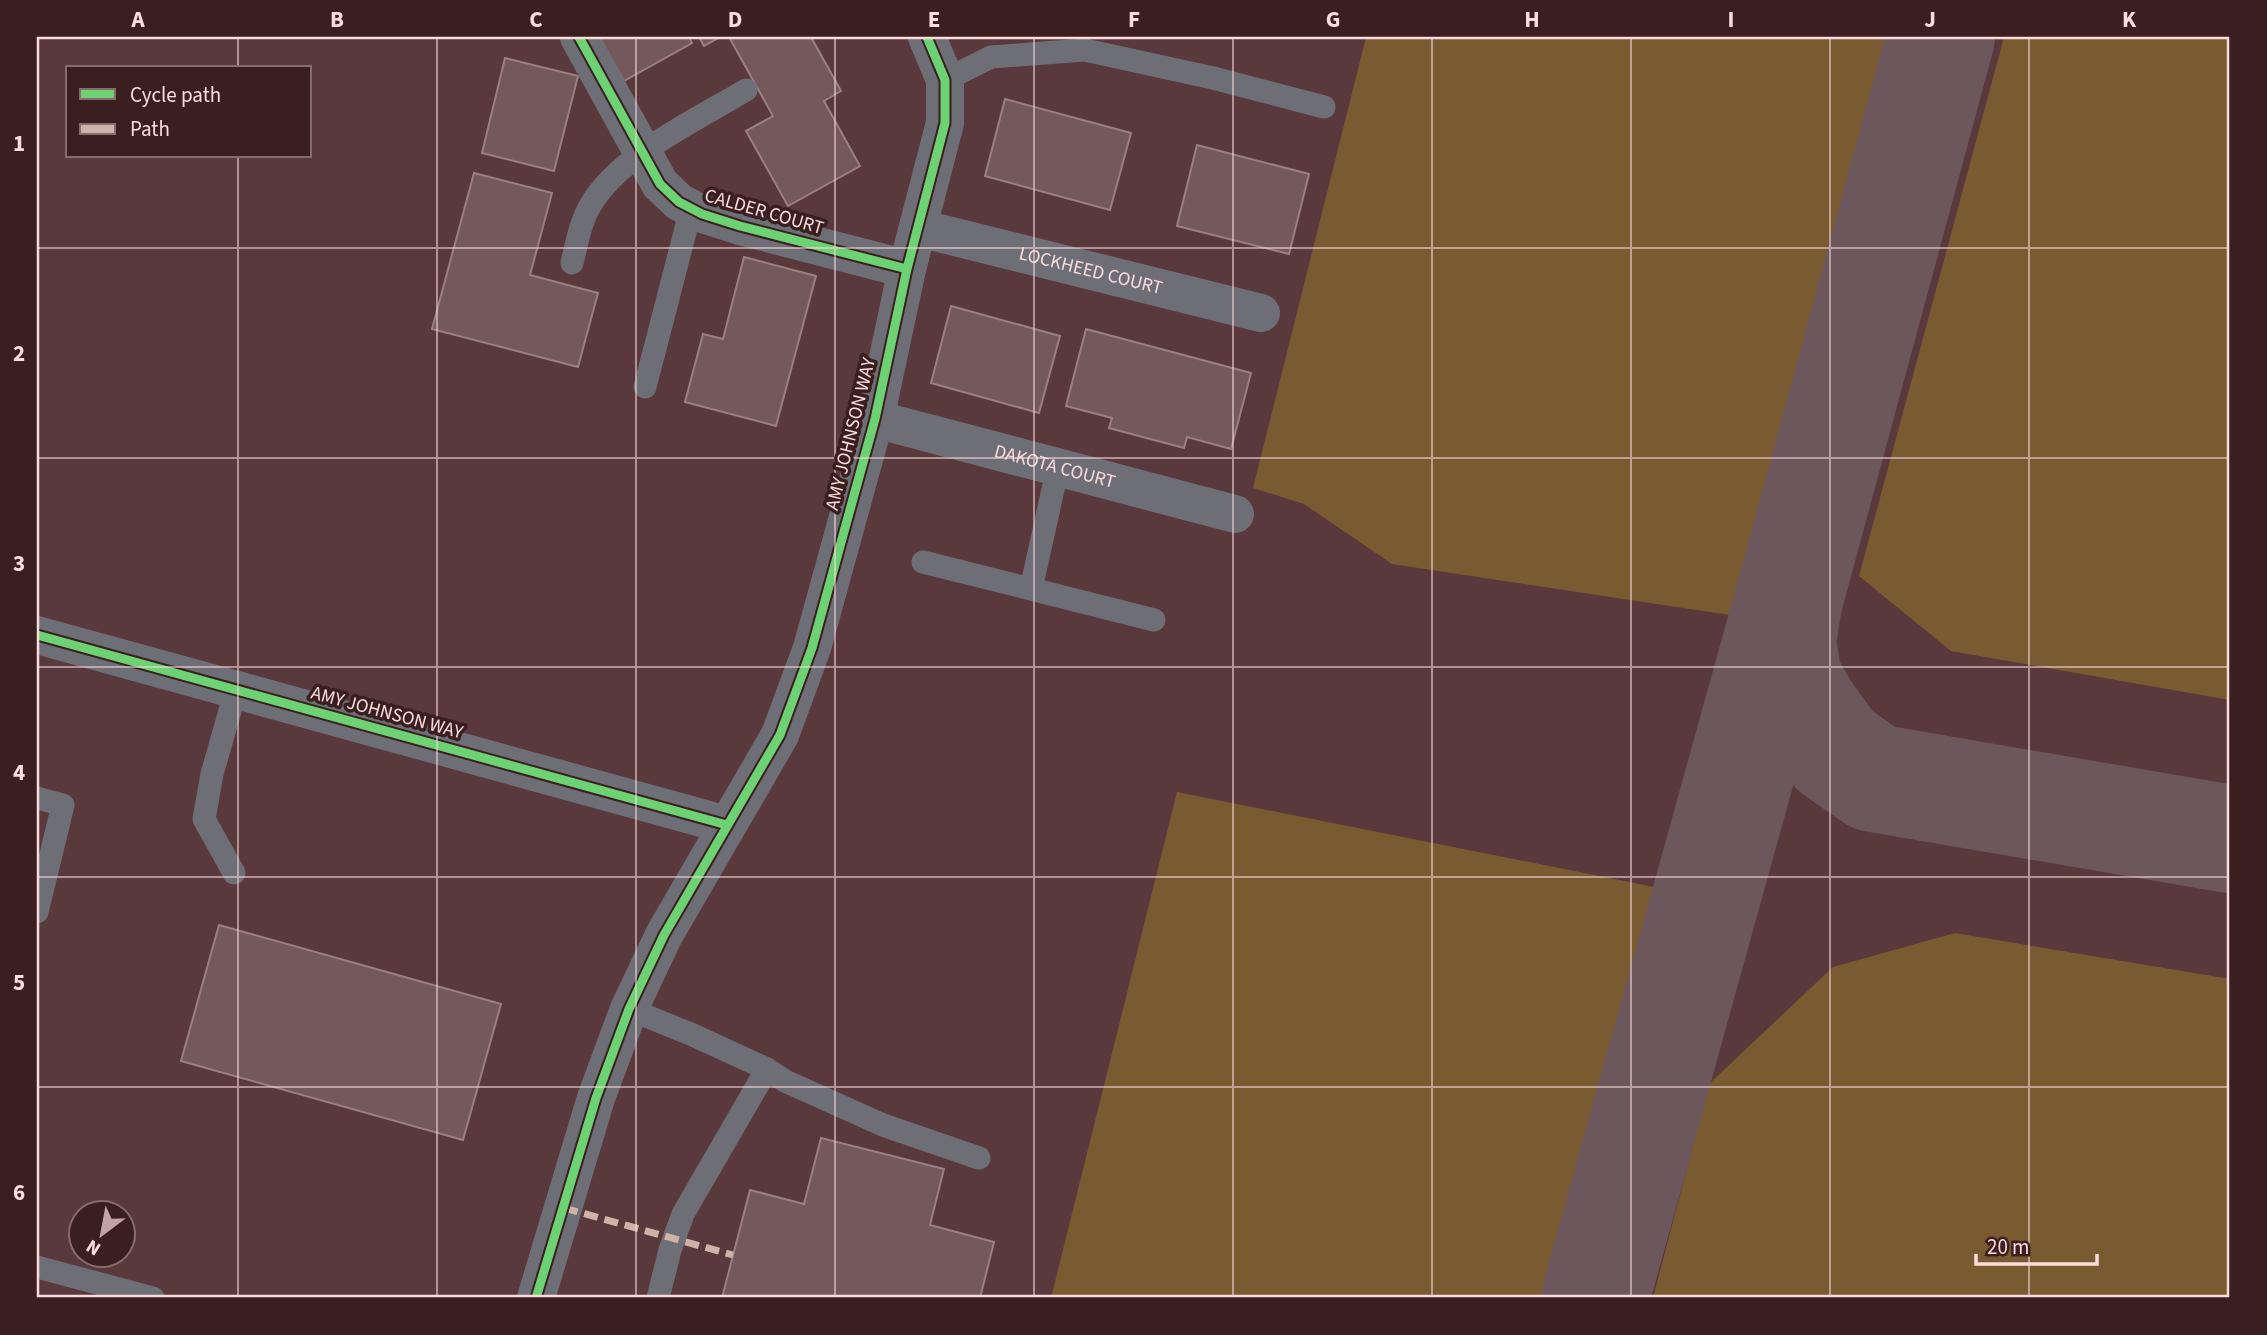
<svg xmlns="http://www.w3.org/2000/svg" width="2267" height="1335" viewBox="0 0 2267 1335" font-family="'Source Sans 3',sans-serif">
  <rect width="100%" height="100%" fill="#5a393c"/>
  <path fill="#7a5b31" d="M1366 37H1896L1743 617 1392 564 1304 504 1253 488Z
    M2004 37H2230V700L1951 651 1859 576Z
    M1177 792 1659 888 1546 1298H1051Z
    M1955 933 2230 979V1298H1653L1709 1084 1833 967Z"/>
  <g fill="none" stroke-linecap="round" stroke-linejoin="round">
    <path stroke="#6c585c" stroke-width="108" d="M1788 603 1782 641 1788 680 1806 711 1834 750 1874 778 2230 839
      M1595 1298 1790 595 1941 37"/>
  </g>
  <path fill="#74585a" stroke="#9b7f81" stroke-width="2" d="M599 37H689L692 43 624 81Z
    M699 37H720L704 46Z
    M729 37H811L841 91 824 101 860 166 788 206 746 131 773 116Z
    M505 58 578 76 554 171 482 153Z
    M1005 99 1131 133 1110 210 985 176Z
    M1197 145 1309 174 1289 254 1177 226Z
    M474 173 552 193 530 275 598 293 578 367 432 329Z
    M744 257 816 276 776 426 685 402 703 334 723 339Z
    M951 306 1060 336 1039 413 931 383Z
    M1086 329 1251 373 1231 449 1187 437 1184 448 1109 428 1112 418 1066 406Z
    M219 925 501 1004 463 1140 181 1061Z
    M821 1138 944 1169 930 1225 994 1242 980 1298H722L750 1190 804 1204Z"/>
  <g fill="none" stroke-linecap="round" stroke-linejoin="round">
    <path stroke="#6e6f76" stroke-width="23" d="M945 80 991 57 1085 50 1213 78 1324 107
      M572 263C577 243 580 223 590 206 618 156 698 119 746 90
      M645 387 691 209
      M1058 467 1031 589 1154 620
      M923 562 1031 589
      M37 798 63 805 37 912
      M234 873 204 819 212 774 236 690
      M629 1009 693 1035 767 1069 785 1081 883 1125 979 1158
      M37 1267 153 1298
      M658 1298 670 1250 683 1214 767 1069"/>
    <g stroke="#6e6f76" stroke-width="38">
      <path d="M579 37 660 184 679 202 702 214 740 226 907 269"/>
      <path id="s1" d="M919 228 1261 313"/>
      <path id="s2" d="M875 419 1235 514"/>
      <path d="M37 635 727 825"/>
      <path d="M536 1298 596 1098 629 1009 664 935 780 735 812 648 875 419 907 269 945 123V80L927 37"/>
    </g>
    <path stroke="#ceb3a9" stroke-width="7" stroke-dasharray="14 7" stroke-linecap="butt" d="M564 1208 733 1255"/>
    <g stroke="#3b1f20" stroke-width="13">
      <path id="cycleway" d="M579 37 660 184 679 202 702 214 740 226 907 269
        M37 635 727 825
        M536 1298 596 1098 629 1009 664 935 780 735 812 648 875 419 907 269 945 123V80L927 37"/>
    </g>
    <use href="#cycleway" stroke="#6cd273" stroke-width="9"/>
  </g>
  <path fill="none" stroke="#fbdcdd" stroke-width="2" stroke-opacity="0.55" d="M238 37V68M437 37V1298M636 37V1298M835 37V1298M1034 37V1298M1233 37V1298M1432 37V1298M1631 37V1298M1830 37V1298M2029 37V1298M238 156V1298M37 248H2230M37 458H2230M37 667H2230M37 877H2230M37 1087H2230"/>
  <g text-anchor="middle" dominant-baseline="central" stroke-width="7" stroke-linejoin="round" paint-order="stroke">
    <g font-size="19" fill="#fbdcdd" stroke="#3b1f20">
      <text transform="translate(764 212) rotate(16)">CALDER COURT</text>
      <text stroke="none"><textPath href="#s1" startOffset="177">LOCKHEED COURT</textPath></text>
      <text transform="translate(851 434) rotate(-76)">AMY JOHNSON WAY</text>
      <text stroke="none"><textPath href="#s2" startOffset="186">DAKOTA COURT</textPath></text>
      <text transform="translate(387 713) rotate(15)">AMY JOHNSON WAY</text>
    </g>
  </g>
  <rect width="2267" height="1335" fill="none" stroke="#3b1f20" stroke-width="77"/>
  <rect x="66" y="66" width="245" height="91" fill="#3b1f20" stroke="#886b6c" stroke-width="2"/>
  <rect x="80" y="89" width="35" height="10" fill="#6cd273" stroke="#886b6c" stroke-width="2"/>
  <text x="130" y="102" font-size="21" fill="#fbdcdd">Cycle path</text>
  <rect x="80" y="124" width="35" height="10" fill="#ceb3a9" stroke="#886b6c" stroke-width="2"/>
  <text x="130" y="136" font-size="21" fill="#fbdcdd">Path</text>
  <g transform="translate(102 1234) rotate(212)"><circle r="33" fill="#3b1f20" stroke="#886b6c" stroke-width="2"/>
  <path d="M0-5L12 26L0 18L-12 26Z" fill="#c3a3a5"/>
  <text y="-10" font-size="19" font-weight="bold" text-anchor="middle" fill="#fbdcdd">N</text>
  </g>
  <path d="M1976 1254v10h121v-10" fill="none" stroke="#fbdcdd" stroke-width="3.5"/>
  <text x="1987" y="1254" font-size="21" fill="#fbdcdd" stroke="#3b1f20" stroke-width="5" paint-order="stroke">20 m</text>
  <rect x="38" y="38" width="2190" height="1258" fill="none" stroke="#fbdcdd" stroke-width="2.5"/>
  <g font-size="23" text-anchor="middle" font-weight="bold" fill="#fbdcdd">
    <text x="138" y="27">A</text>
    <text x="337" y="27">B</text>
    <text x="536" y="27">C</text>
    <text x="735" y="27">D</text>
    <text x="934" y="27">E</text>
    <text x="1134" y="27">F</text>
    <text x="1333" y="27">G</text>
    <text x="1532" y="27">H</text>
    <text x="1731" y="27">I</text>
    <text x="1930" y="27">J</text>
    <text x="2129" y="27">K</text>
    <text x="19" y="151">1</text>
    <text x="19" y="361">2</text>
    <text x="19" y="571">3</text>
    <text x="19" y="780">4</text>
    <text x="19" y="990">5</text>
    <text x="19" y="1200">6</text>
  </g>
</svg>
